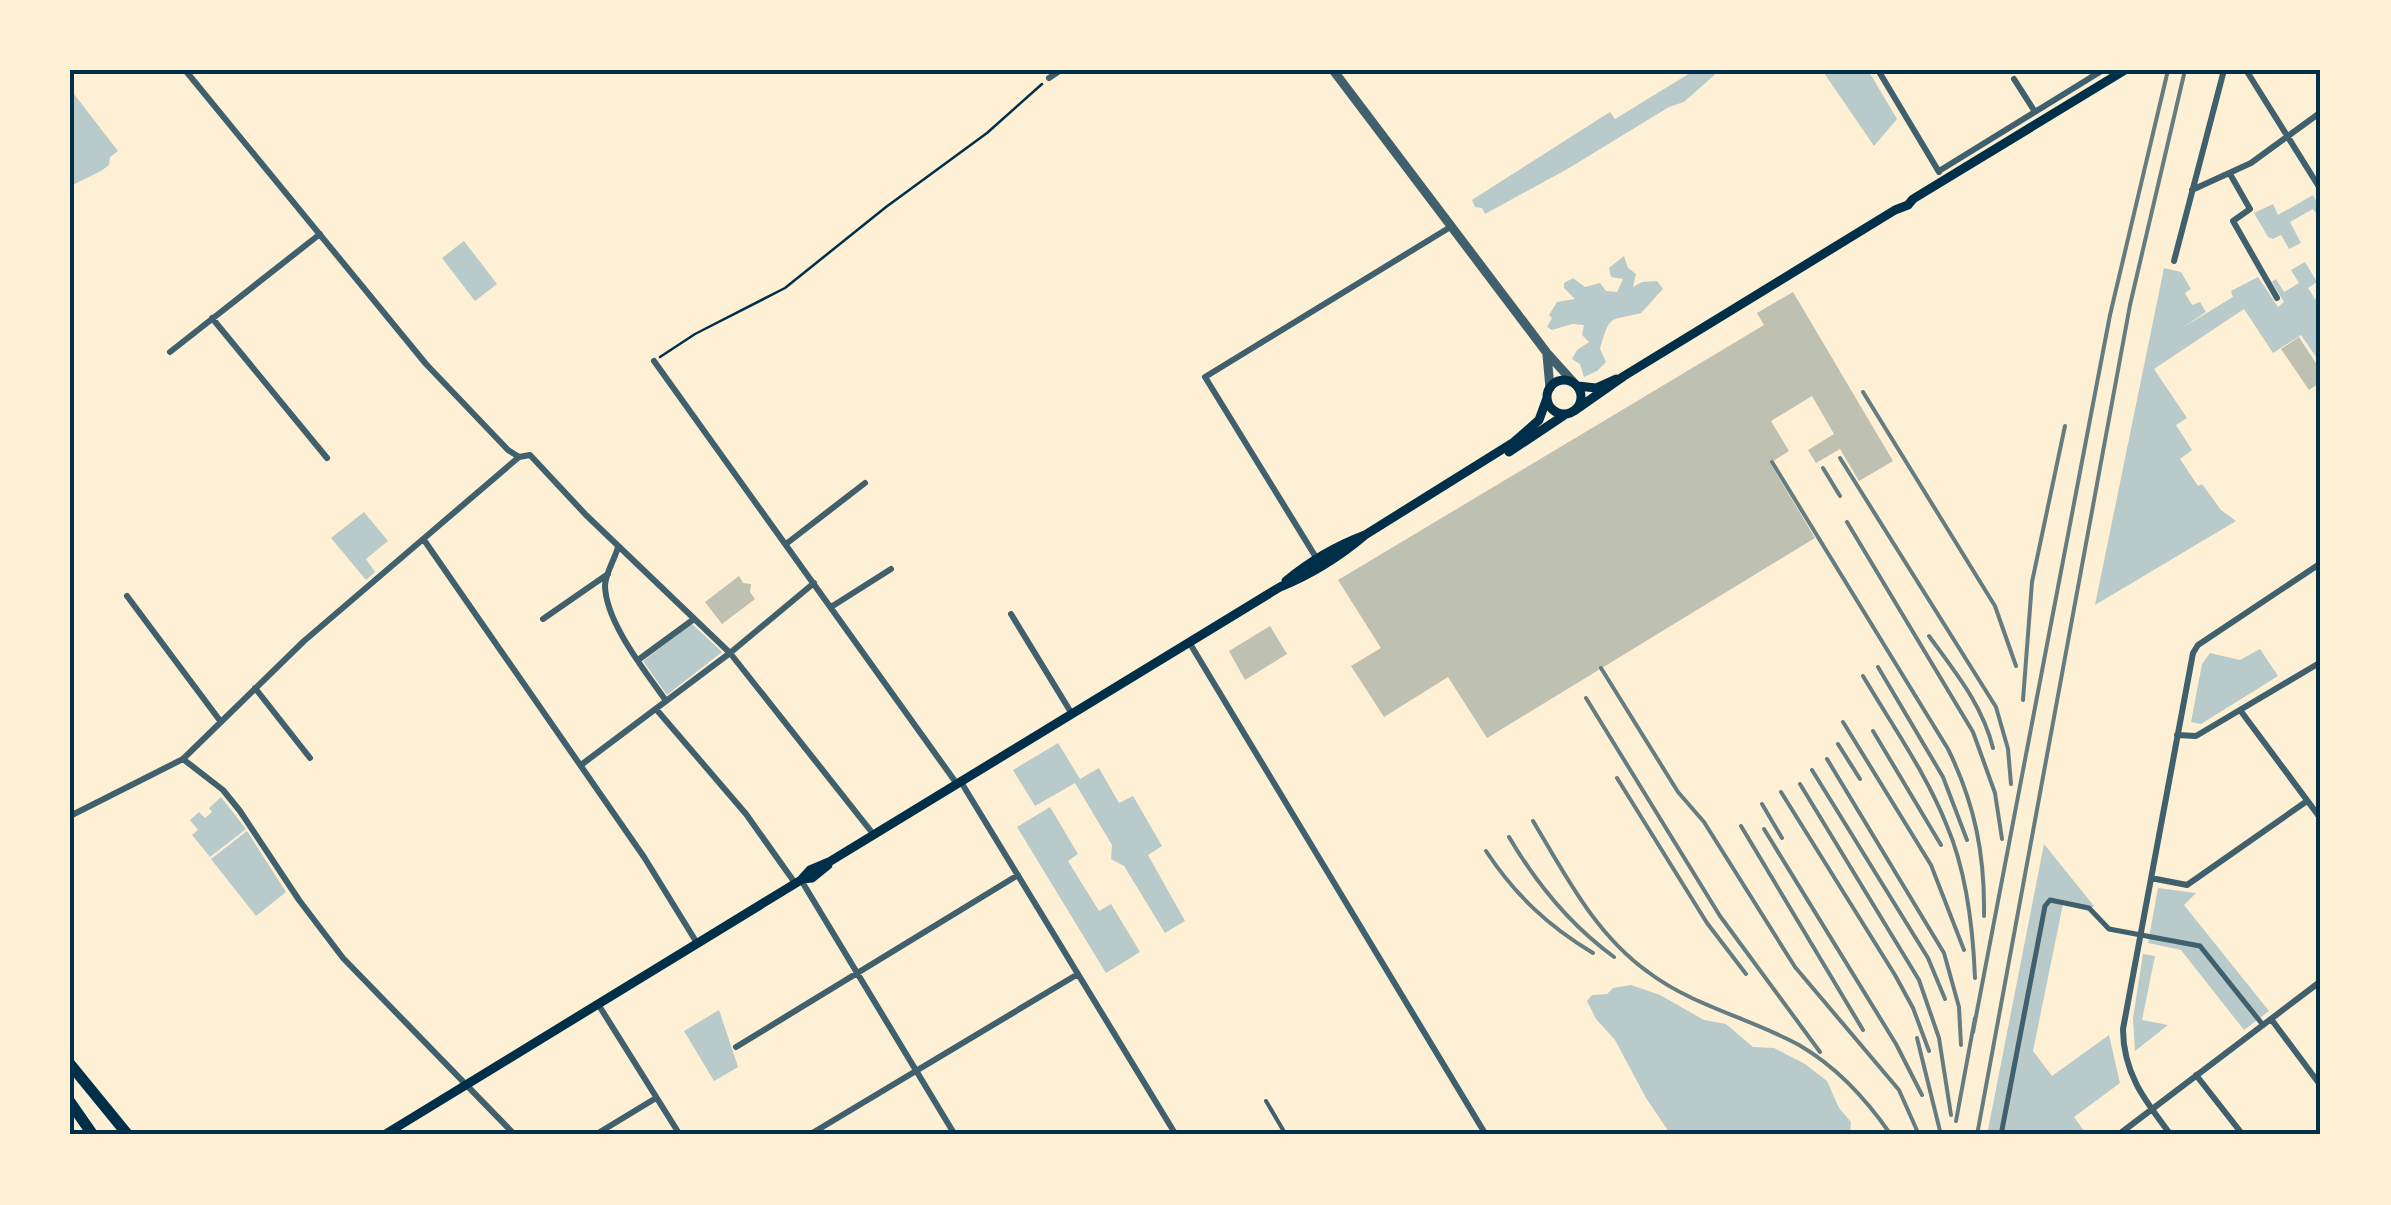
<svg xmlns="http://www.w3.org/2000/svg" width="2391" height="1205" viewBox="0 0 2391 1205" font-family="'Work Sans',sans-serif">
  <rect width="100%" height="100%" fill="#fdf0d5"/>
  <path fill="#b9caca" d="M1695 70H1720L1684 102 1669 107 1569 168 1485 214 1482 208 1475 207 1472 200 1610 112 1615 119Z
    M1822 70H1868L1897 119 1874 146Z
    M70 89 118 151 110 157 109 165C97 175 83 178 70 187Z
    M2313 195 2321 210 2316 213 2313 209 2290 222 2301 243 2289 249 2281 235 2273 239 2268 237 2254 213 2273 204 2278 215Z
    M464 241 497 284 475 301 442 258Z
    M1624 256 1628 268 1636 274 1633 287 1642 282 1657 281 1663 289 1641 313C1609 322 1611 312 1600 349L1606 362 1597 371 1584 377 1580 364 1572 359 1577 350 1589 342 1582 335 1584 325 1572 324 1552 330 1547 327 1552 318 1549 315 1557 302 1575 299 1564 288V283L1573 278 1585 287 1600 283 1606 291 1617 292 1623 279 1611 277 1609 268Z
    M2305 262 2317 282 2308 288 2321 308V364L2301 335 2273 353 2244 309 2154 369 2187 418 2176 425 2192 450 2180 459 2198 486 2202 484 2221 510 2236 521 2095 605 2164 268 2181 272 2191 289 2185 293 2192 305 2200 302 2206 312 2182 328 2233 297 2231 291 2258 277 2278 307 2284 302 2272 282 2276 279 2284 292 2299 283 2291 270Z
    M364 512 388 541 366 559 375 572 366 580 331 538Z
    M692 624 722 652 667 695 643 661Z
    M2260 649 2278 676 2201 724 2191 722 2202 664 2210 653 2240 660Z
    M1058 743 1080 779 1099 768 1119 803 1133 796 1162 846 1148 855 1185 921 1165 933 1124 866 1111 859 1112 845 1075 783 1035 806 1013 770Z
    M221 797 246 829 210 857 192 835 198 830 190 820 199 812 205 818 212 812 209 808Z
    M1050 807 1078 854 1068 861 1099 911 1111 904 1140 952 1106 973 1017 827Z
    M247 831 286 892 256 916 211 859Z
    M2044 844 2094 906 2088 911 2063 904 2033 1051 2052 1076 2109 1035 2120 1083 2074 1117 2087 1135H1987Z
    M2158 888 2196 893 2184 905 2269 1011 2244 1030 2181 950 2148 943Z
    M2143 954 2155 956 2142 1020 2168 1025 2135 1051 2133 1018Z
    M1631 985 1660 995 1704 1020 1726 1024 1753 1047 1774 1048 1805 1064 1827 1081 1839 1108 1851 1122 1850 1135H1671L1646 1098 1615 1040 1596 1019 1587 1001 1592 995 1607 994 1613 988Z
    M719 1010 738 1067 714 1081 684 1031Z"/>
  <path fill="#bec0b2" d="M1793 292 1893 461 1859 481 1840 449 1816 463 1808 450 1834 434 1812 396 1771 421 1789 451 1770 463 1815 538 1487 738 1448 677 1384 717 1351 666 1381 648 1338 580 1764 325 1757 313Z
    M2299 337 2321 371V382L2309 390 2281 349Z
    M739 576 743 583 751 584 750 592 755 599 722 624 705 602Z
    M1270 626 1287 654 1245 680 1229 651Z"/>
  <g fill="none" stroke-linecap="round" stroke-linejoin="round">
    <path stroke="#003049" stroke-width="2.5" d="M660 357 695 334 785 288 886 207 987 133 1042 84"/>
    <path stroke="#3f606c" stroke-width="4" d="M1266 1101 1286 1135"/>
    <path stroke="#3f606c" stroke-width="5" d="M2001 1135 2045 906 2050 900 2089 908 2109 929 2200 946 2263 1025"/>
    <path stroke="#3f606c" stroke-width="6" d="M185 70 426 364 508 450 519 457
      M1878 70 1939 172
      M2246 70 2321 190
      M1049 78 1061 70
      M2014 79 2035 112
      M1939 171 2103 70
      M2230 174 2250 209 2233 221 2277 298
      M2192 190 2251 163 2321 112
      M2174 261 2224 70
      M212 318 327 458
      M170 352 320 234
      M654 361 957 784
      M519 457 530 455 586 515 730 653 874 835
      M424 540 644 857 697 943
      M786 544 865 483
      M618 547C615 559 605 574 605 586 606 623 646 672 666 701
      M1317 559 1205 377 1452 226
      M127 596 221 722
      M831 607 891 569
      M1011 614 1072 714
      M543 619 608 574
      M1189 642 1486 1135
      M638 660 694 619
      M255 688 310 758
      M656 709 746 814 795 883
      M2240 710 2321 819
      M2177 735 2196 736 2321 662
      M183 759 223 790 240 811 299 900 343 958 515 1135
      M581 765 730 653 814 583
      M961 782 1176 1135
      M70 816 183 759 304 641 519 457
      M2151 878 2187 885 2307 801
      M801 880 955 1135
      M598 1004 680 1135
      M2271 1019 2321 1086
      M736 1047 1018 875
      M2196 1075 2243 1135
      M595 1135 656 1098
      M809 1135 1078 974
      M2118 1135 2321 981
      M2171 1135C2145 1101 2123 1073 2123 1029L2193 653 2198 645 2321 563"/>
    <path stroke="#3f606c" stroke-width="9" d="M1333 70 1547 353 1575 384
      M1547 355 1550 388"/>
    <path stroke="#003049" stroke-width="9" d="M1547 397a17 17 0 1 1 34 0a17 17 0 1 1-34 0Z
      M1578 386 1596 388 1616 379
      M1574 411 1624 376 1895 210 1908 205 1913 199 2125 70
      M1509 452 1566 414
      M1286 581C1310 561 1336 546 1365 535L1514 442 1539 420 1547 398
      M802 879 812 878 828 865
      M384 1135 801 880 810 870 829 862 1280 587C1312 574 1339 557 1365 535"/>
    <path stroke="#003049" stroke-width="11" d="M70 1064 128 1135
      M70 1102 93 1135"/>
    <path stroke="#657d81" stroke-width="4" d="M1863 392 1995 606 2016 666
      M1840 458 1996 707 2008 749 2011 784
      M1772 462 1948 749C1975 804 1985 855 1984 916
      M1823 468 1840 496
      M1847 522 1973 732 1995 793 2002 839
      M1929 636C1955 672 1982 704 1993 748
      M1878 667 1943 777 1967 840
      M1601 668 1678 792 1704 822 1795 967 1899 1090 1919 1135
      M1863 676C1892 725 1926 773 1947 826 1967 873 1973 927 1975 978
      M1586 698 1720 916 1820 1052
      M2023 700 2032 582 2065 426
      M1843 722 1931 865 1964 950
      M1873 731 1941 845
      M1838 744 1860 779
      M1827 759 1944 953 1959 1007 1961 1045
      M1812 770 1928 958 1945 999
      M1617 778 1707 923 1746 974
      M1800 784 1919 980 1939 1038 1951 1115
      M1781 792 1895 975 1913 1008 1929 1051
      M1762 804 1782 838
      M1533 821C1566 876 1595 934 1648 972 1693 1006 1750 1018 1799 1045 1837 1067 1867 1100 1891 1135
      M1741 826 1863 1030
      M1764 829 1896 1044 1922 1095
      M1509 837C1536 883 1570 925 1614 957
      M1486 851C1515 895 1548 926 1593 953
      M1973 1032 2110 315 2168 70
      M1917 1038 1941 1135
      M1956 1121 1975 1018
      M1977 1135 2130 305 2185 70"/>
  </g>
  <rect width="2391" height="1205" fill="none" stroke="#fdf0d5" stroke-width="145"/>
  <rect x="72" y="72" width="2246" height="1060" fill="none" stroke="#003049" stroke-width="4"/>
</svg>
